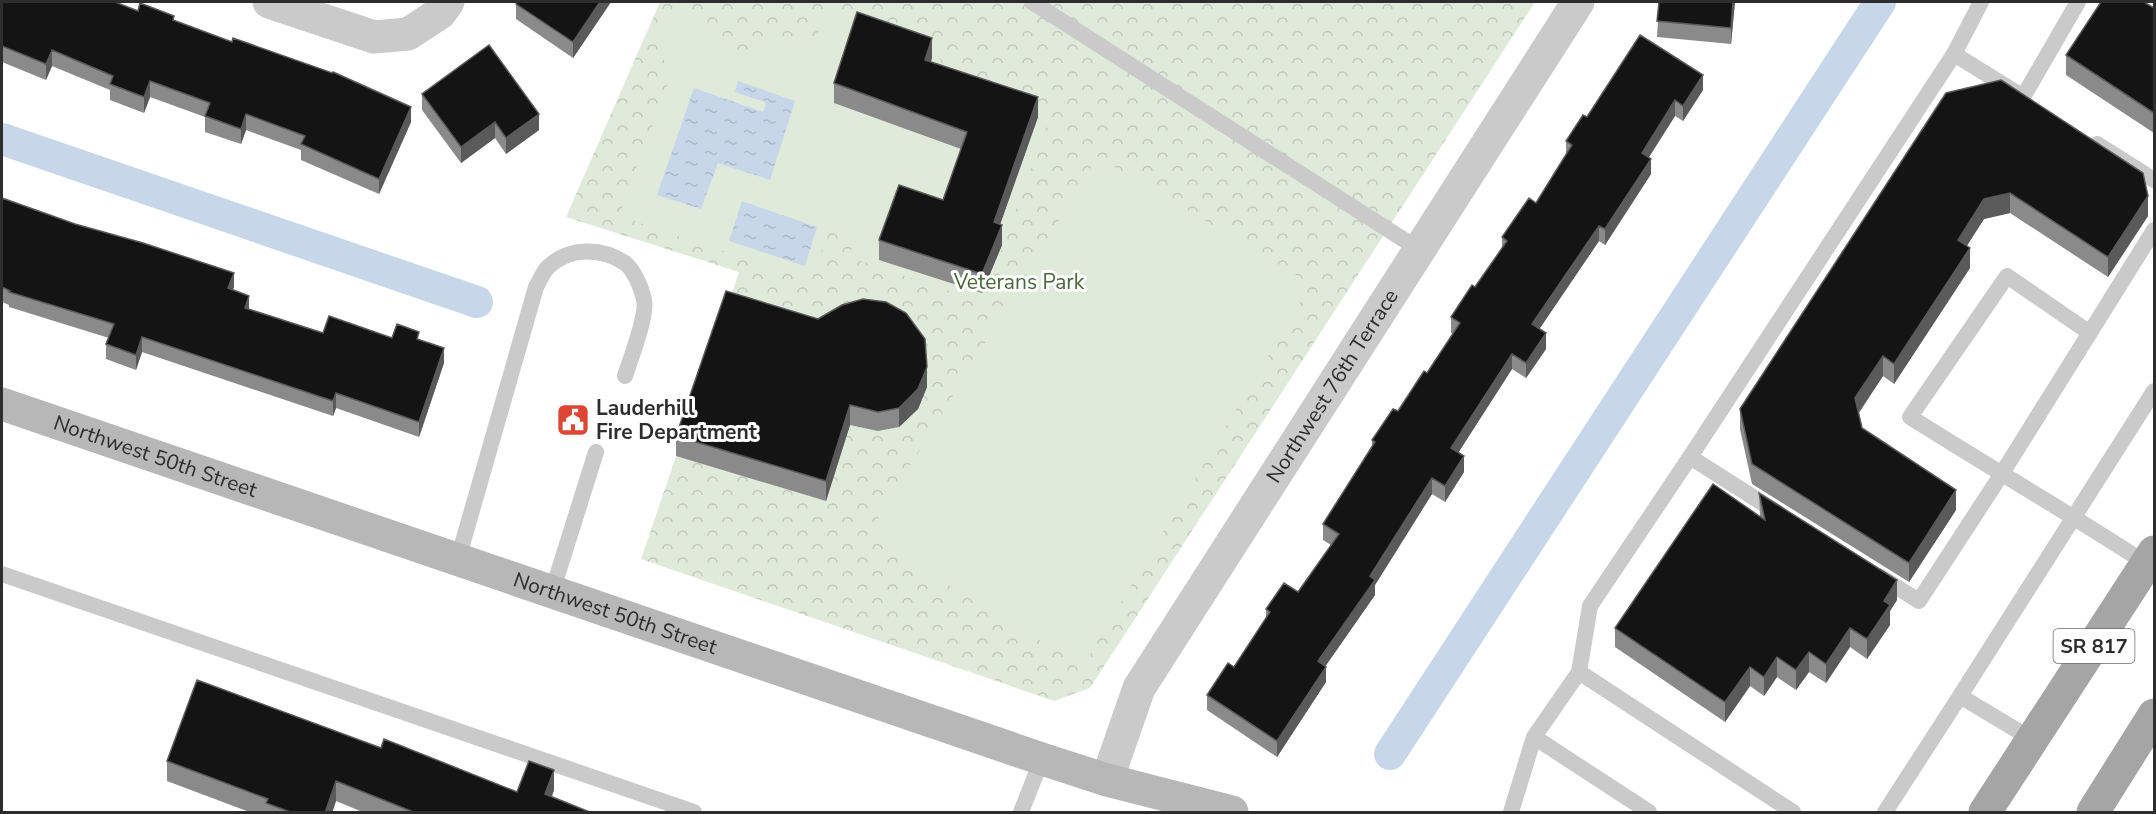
<svg xmlns="http://www.w3.org/2000/svg" width="2156" height="814" viewBox="0 0 2156 814" font-family="'Nunito Sans',sans-serif">
  <defs>
    <pattern id="park-crowns" width="20" height="18" patternUnits="userSpaceOnUse" patternTransform="scale(1.5)"><rect width="20" height="18" fill="#e0eada"/><path d="M2 6a3 3 0 1 1 6 0M12 15a3 3 0 1 1 6 0" fill="none" stroke="#c0c9bb"/></pattern>
    <pattern id="water-ripples" width="26" height="14" patternUnits="userSpaceOnUse" patternTransform="scale(1.5)"><rect width="26" height="14" fill="#c7d6e9"/><path d="M2 4q2-2 4 0t4 0M15 11q2-2 4 0t4 0" fill="none" stroke="#abb8c8"/></pattern>
  </defs>
  <rect width="100%" height="100%" fill="#fff"/>
  <path fill="url(#park-crowns)" d="M660 2H1535L1090 688 1054 701 641 559 739 272 566 217Z"/>
  <path fill="#e0eada" d="M675 2H685L710 40 757 57 772 40 790 45 817 35 824 14 942 53 934 76 1051 115 982 302 849 257 858 229 832 222 811 281 619 216 671 75 657 45Z
    M1098 157 1311 284 1083 666 867 537Z"/>
  <path fill="url(#water-ripples)" d="M738 81 795 101 770 180 718 163 701 209 657 195 694 88 763 112 766 105 765 102 735 92Z
    M742 201 817 227 805 266 729 241Z"/>
  <g fill="none" stroke-linecap="round" stroke-linejoin="round">
    <path stroke="#c7d6e9" stroke-width="32" d="M2 139 477 302
      M1390 754 1880 2"/>
    <path stroke="#cacaca" stroke-width="16" d="M1032 2 1420 250
      M1954 54 2017 93
      M2023 97 2078 2
      M2097 144 2154 180
      M2090 333 2007 276 1910 417C1989 467 2069 513 2147 564
      M1690 457 1778 513
      M458 559 536 287C540 280 543 272 548 267 569 247 601 247 625 263 634 270 642 289 644 300 648 314 630 360 625 376
      M2 574 694 812
      M1879 576 1919 601 2001 475 2154 230
      M552 592 596 452
      M1534 737 1579 672
      M2033 740 1960 696 2154 391
      M1021 812 1042 759
      M1511 812 1534 737 1649 812
      M1793 812 1579 672 1590 606 1690 457 1954 54 1981 2
      M1885 812 1960 696"/>
    <g stroke="#cacaca" stroke-width="33">
      <path d="M269 2 374 37 408 34 440 13 448 2"/>
      <path id="s1" d="M1107 780 1139 688 1578 2"/>
    </g>
    <path stroke="#b7b7b7" stroke-width="33" id="s2" d="M2 404 1042 759 1107 780 1232 812"/>
    <path stroke="#a5a5a5" stroke-width="33" d="M1985 812 2154 552
      M2093 812 2154 715"/>
  </g>
  <path fill="#8a8a8a" d="M2 2 138 11 174 20 411 122 379 194 301 160V150L246 130 241 144 205 132V117L150 97 144 113 110 100V90L52 66 46 80 2 62Z
    M517 2H611L573 58 516 19V4Z
    M1659 2H1735L1731 44 1657 37Z
    M2154 8V133L2066 75V55Z
    M932 58 931 62 1038 117 1000 224 1002 245 982 293 879 260V240L943 200 961 149 834 103V83Z
    M1703 90 1683 121 1675 116 1649 157 1651 174 1605 245 1599 241 1539 329 1546 349 1526 378 1512 369 1458 453 1464 472 1445 502 1432 494 1375 585V595L1325 666 1326 682 1277 757 1207 710V695L1234 667 1266 618V609L1298 592 1331 545 1323 540V524L1372 446V440L1398 411 1427 373 1453 334 1451 333V317L1475 287 1502 248V237L1536 203 1566 155V141L1587 117Z
    M1946 93 2148 216 2108 277 2010 213 1984 219 1966 246 1970 268 1894 384 1883 376 1859 413 1862 428 1956 510 1909 582 1752 484 1740 429V409Z
    M422 94 539 130 506 154 495 138 461 163 422 110Z
    M2 198 234 287 233 290 249 309 323 333 419 339 444 363 419 437 336 408 333 416 142 352 136 370 106 359V344L109 338 9 307V305L2 302Z
    M927 387 918 409 899 427 878 431 850 425 826 501 676 456V436Z
    M1759 493 1897 600 1890 611V625L1867 659 1850 647 1826 683 1809 672 1796 690 1777 677 1764 696 1750 686 1725 722 1615 647V628L1760 516Z
    M381 748 517 792 554 790 552 797 592 813H365L336 801 332 813H252L167 781V761Z"/>
  <path fill="#5a5a5a" d="M600 2H611L573 58V42Z
    M1733 2H1735L1731 44V28Z
    M932 38V58L925 80V60Z
    M52 50V66L46 80V64Z
    M1703 75V90L1683 121V106Z
    M150 81V97L144 113V97Z
    M1038 97V117L994 242V222Z
    M1675 100V116L1642 168V153Z
    M411 107V122L379 194V179Z
    M246 114V130L241 144V129Z
    M539 114V130L506 154V138Z
    M495 122V138L461 163V147Z
    M1651 159V174L1605 245V229Z
    M2010 193V213L1984 219 1958 260V240L1984 199Z
    M2148 196V216L2108 277V257Z
    M1002 225V245L982 293V274Z
    M1599 226V241L1532 340V324Z
    M1970 248V268L1894 384V364Z
    M234 273V287L228 303V288Z
    M249 296V311L245 308Z
    M1546 333V349L1526 378V363Z
    M142 337V352L136 370V355Z
    M444 348V363L419 437V422Z
    M1512 354V369L1451 464V448Z
    M1883 356V376L1855 418V398Z
    M927 367V387L918 409 899 427V408Z
    M336 393V408L333 416V401Z
    M850 405V425L826 501V481Z
    M1464 456V472L1445 502V486Z
    M1432 478V494L1375 585V595L1318 677V661Z
    M1956 490V510L1909 582V563Z
    M1897 580V600L1890 611V625L1867 659V639L1884 601Z
    M1850 628V647L1826 683V664Z
    M1809 652V672L1796 690V670Z
    M1777 657V677L1764 696V677Z
    M1326 667V682L1277 757V741Z
    M1750 667V686L1725 722V702Z
    M554 770V790L545 813V794Z
    M336 781V801L332 813H325Z"/>
  <path fill="#141414" stroke="#5a5a5a" stroke-width="1.5" d="M2 2H115L138 11 140 3 174 16 173 20 232 42 233 38 332 73 333 72 411 107 379 179 301 144 305 136 246 114 241 129 205 116 210 103 150 81 144 97 110 84 113 76 52 50 46 64 2 46Z
    M517 2H600L573 42 516 4Z
    M1659 2H1733L1731 28 1657 21Z
    M2101 2H2144L2154 8V113L2066 55Z
    M857 12 932 38 925 60 1038 97 994 222 1002 225 982 274 879 240 899 185 943 200 967 132 834 83Z
    M1640 35 1703 75 1683 106 1675 100 1642 153 1651 159 1605 229 1599 226 1532 324 1546 333 1526 363 1512 354 1451 448 1464 456 1445 486 1432 478 1370 576 1375 580 1318 661 1326 667 1277 741 1207 695 1228 663 1234 667 1270 612 1266 609 1284 583 1298 592 1339 534 1323 524 1375 442 1372 440 1393 409 1398 411 1424 371 1427 373 1460 323 1451 317 1472 285 1475 287 1507 241 1502 237 1529 198 1536 203 1572 145 1566 141 1583 115 1587 117Z
    M489 45 539 114 506 138 495 122 461 147 422 94Z
    M2001 80 2143 173 2148 196 2108 257 2010 193 1984 199 1958 240 1970 248 1894 364 1883 356 1855 398 1862 428 1956 490 1909 563 1752 464 1740 409 1946 93Z
    M2 198 75 224 143 243 234 273 228 288 249 296 245 308 323 333 329 316 392 338 397 324 419 332 417 339 444 348 419 422 336 393 333 401 142 337 136 355 106 344 114 324 9 292 10 291 2 287Z
    M726 291 818 319 842 305 863 299 886 302 906 313 925 339 927 367 918 389 899 408 878 412 850 405 826 481 676 436Z
    M1713 484 1765 520 1759 493 1897 580 1884 601 1890 605 1867 639 1850 628 1826 664 1809 652 1796 670 1777 657 1764 677 1750 667 1725 702 1615 628Z
    M197 680 381 748 384 739 517 792 529 761 554 770 545 794 592 813H416L336 781 325 813H293L266 803 268 799 167 761Z"/>
  <defs>
    <g id="civic-square" transform="scale(1.725)"><rect x="-9" y="-9" width="18" height="18" rx="4" fill="#de4634" stroke="#fff"/><path d="M-.6-6.5H3V-4.5H.6V-3L4-1V1h2V6H-6V1h2V-1L-.6-3ZM-1.2 2.5V6h2.4V2.5Z" fill="#fff"/></g>
  </defs>
  <g fill-rule="evenodd">
    <use href="#civic-square" x="573" y="420"/>
  </g>
  <g text-anchor="middle" dominant-baseline="central" stroke-width="6" stroke-linejoin="round" paint-order="stroke">
    <rect fill="#fff" stroke="#6c6c6c" stroke-width="1.5" x="2053.5" y="629" width="81" height="34" rx="4.5"/>
    <g font-size="20" font-weight="bold" fill="#2d2d2d">
      <text x="2094" y="646">SR 817</text>
    </g>
    <g font-size="21" fill="#48663c" stroke="#fff">
      <text x="1019" y="282">Veterans Park</text>
    </g>
    <g font-size="21" fill="#2d2d2d" stroke="#fff">
      <text stroke="none"><textPath href="#s1" startOffset="456">Northwest 76th Terrace</textPath></text>
      <text stroke="none"><textPath href="#s2" startOffset="162">Northwest 50th Street</textPath></text>
      <text stroke="none"><textPath href="#s2" startOffset="648">Northwest 50th Street</textPath></text>
    </g>
    <g font-size="21" font-weight="bold" fill="#2d2d2d" stroke="#fff" text-anchor="start">
      <text x="596" y="408">Lauderhill<tspan x="596" dy="24">Fire Department</tspan></text>
    </g>
  </g>
  <rect width="2156" height="814" fill="none" stroke="#2d2d2d" stroke-width="6"/>
</svg>
